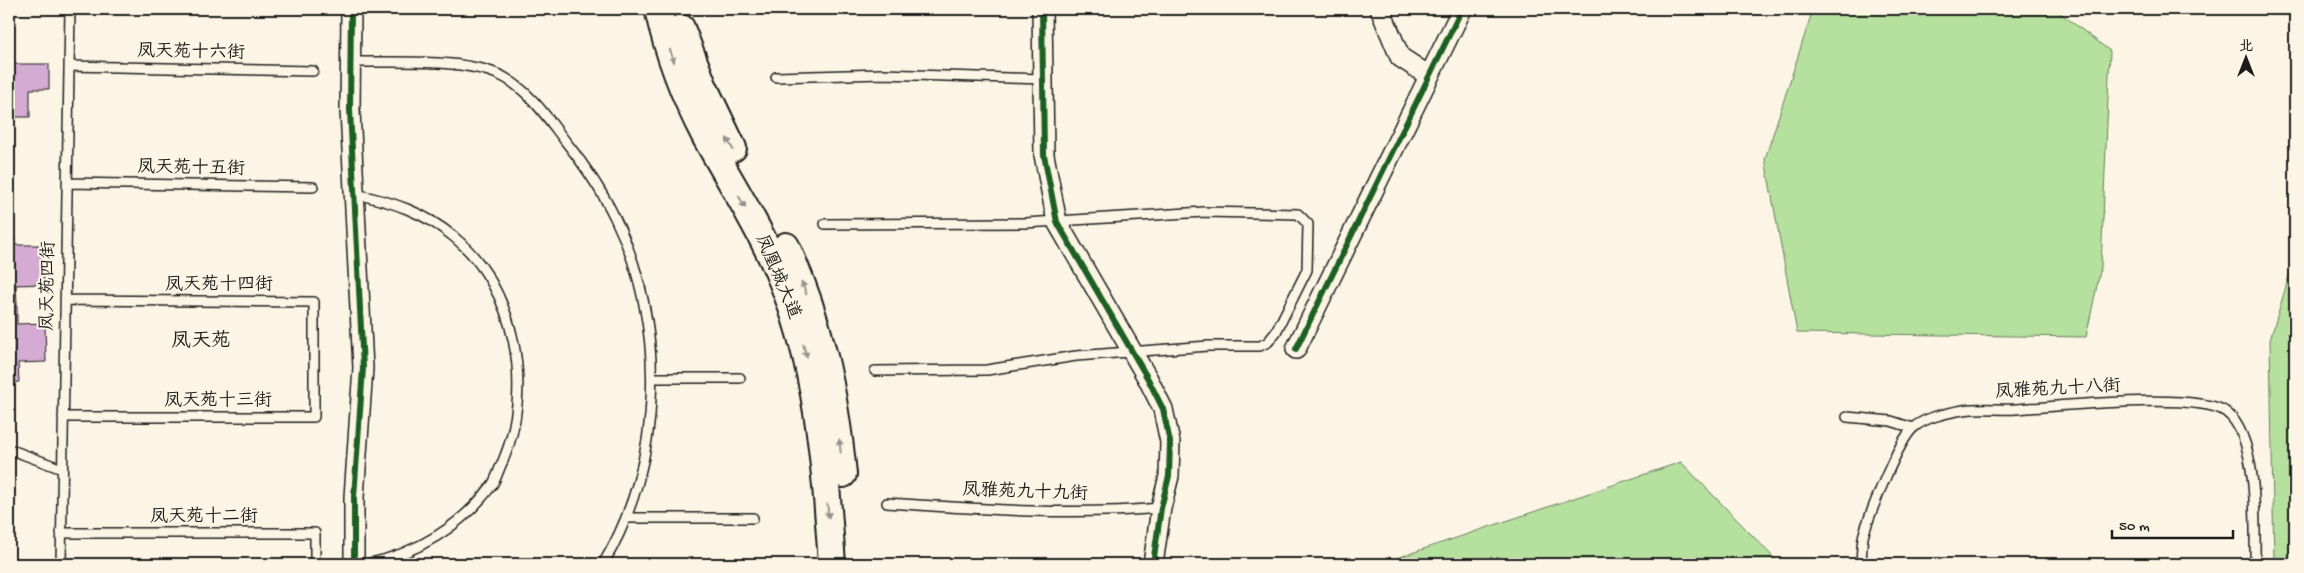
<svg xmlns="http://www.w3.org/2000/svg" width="2304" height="573" viewBox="0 0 2304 573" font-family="'Gochi Hand','LXGW WenKai TC',sans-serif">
  <rect width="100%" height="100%" fill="#fcf5e5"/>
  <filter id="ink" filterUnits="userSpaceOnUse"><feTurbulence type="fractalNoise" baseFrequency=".02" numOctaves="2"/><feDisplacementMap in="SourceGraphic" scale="10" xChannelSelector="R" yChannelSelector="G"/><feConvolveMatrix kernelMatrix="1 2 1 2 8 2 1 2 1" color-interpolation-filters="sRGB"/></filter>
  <g filter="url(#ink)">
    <path fill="#b5e09e" stroke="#687e5d" d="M1813 9H2055L2110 51 2101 267 2086 337 1797 333 1765 159Z
      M2295 244V564H2274L2270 340 2292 266Z
      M1681 462 1780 564H1379Z"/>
    <path fill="#d4abd2" stroke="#1c1c1c" d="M9 64H49V89H30V117H9Z
      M9 226H14L15 245H43L44 284 16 285 17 304 9 305Z
      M17 304V324L45 323 46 362 18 363 19 382 9 383V305Z"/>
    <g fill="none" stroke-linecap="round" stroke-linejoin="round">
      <g stroke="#1c1c1c" stroke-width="12">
        <path id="lane" d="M351 62C394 63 471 57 507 79 533 95 548 119 566 142 585 166 602 191 615 218 667 324 664 463 603 564
          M69 66 313 71
          M776 77 883 74 1044 79
          M67 183 313 187
          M355 194C393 202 424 212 454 237 516 288 534 389 503 461 499 468 497 478 492 485 462 526 416 554 367 564
          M825 224 1025 223 1204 212 1298 214 1308 224 1307 270 1276 332 1268 342 1260 346H1208L1076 356 987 370 875 371
          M652 378H740
          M63 417H314V302L65 300
          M1847 417 1891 421 1913 428
          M9 449 62 469
          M887 503C978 509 1070 516 1161 508
          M626 518H753
          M61 533H315V564
          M61 564 70 9
          M1861 564C1862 553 1861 541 1865 530 1872 509 1898 442 1913 428 1925 417 1947 413 1963 410 1980 407 1999 410 2016 409 2056 407 2198 391 2226 412 2259 437 2255 526 2255 564"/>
      </g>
      <g stroke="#1c1c1c" stroke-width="22">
        <path id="street" d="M351 9 350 110 363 368 354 497V564
          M1042 9 1044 155 1057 222 1148 379 1163 409 1170 442 1169 476 1161 508 1153 564
          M1380 9 1400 57 1429 76
          M1296 349 1462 9"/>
      </g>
      <g stroke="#1c1c1c" stroke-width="30">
        <path id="secondary" d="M658 9C668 53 684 96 705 136 729 180 757 223 777 269 818 361 825 464 832 564
          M681 28 703 85 733 148
          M786 246C820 319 835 394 843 474"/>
      </g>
      <use href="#lane" stroke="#fcf5e5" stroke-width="9"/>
      <use href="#street" stroke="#fcf5e5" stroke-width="19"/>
      <use href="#secondary" stroke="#fcf5e5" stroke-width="26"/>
      <g stroke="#fcf5e5" stroke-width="9">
        <path id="cycleway" d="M351 9 350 110 363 368 354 497V564
          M1042 9 1044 155 1057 222 1148 379 1163 409 1170 442 1169 476 1161 508 1153 564
          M1296 349 1462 9"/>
      </g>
      <use href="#cycleway" stroke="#1b5e20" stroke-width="6"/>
    </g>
    <defs><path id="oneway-solid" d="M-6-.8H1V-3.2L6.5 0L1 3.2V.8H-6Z" transform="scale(1.25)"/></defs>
    <g fill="#97938b">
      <use href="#oneway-solid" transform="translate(672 56) rotate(72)"/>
      <use href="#oneway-solid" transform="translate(730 144) rotate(-119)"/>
      <use href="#oneway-solid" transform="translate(742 202) rotate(61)"/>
      <use href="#oneway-solid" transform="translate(804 288) rotate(-110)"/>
      <use href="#oneway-solid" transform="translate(805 351) rotate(75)"/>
      <use href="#oneway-solid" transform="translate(840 446) rotate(-96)"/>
      <use href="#oneway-solid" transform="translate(828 511) rotate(85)"/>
    </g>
  </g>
  <g text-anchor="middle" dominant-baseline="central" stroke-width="4" stroke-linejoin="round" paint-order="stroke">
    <g font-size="18" fill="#1c1c1c" stroke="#fcf5e5">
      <text transform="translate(191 53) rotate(1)">凤天苑十六街</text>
      <text transform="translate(191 169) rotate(1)">凤天苑十五街</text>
      <text transform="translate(777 277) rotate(67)">凤凰城大道</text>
      <text x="219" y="285">凤天苑十四街</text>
      <text transform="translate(49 286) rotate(-89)">凤天苑四街</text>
      <text transform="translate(2058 390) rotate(-3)">凤雅苑九十八街</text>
      <text x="218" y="401">凤天苑十三街</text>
      <text transform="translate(1025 493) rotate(2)">凤雅苑九十九街</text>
      <text x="204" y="517">凤天苑十二街</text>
    </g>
    <g font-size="20" fill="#1c1c1c" stroke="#fcf5e5">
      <text x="201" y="342">凤天苑</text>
    </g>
  </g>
  <rect width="2304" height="573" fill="none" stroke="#fcf5e5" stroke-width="30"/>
  <rect x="15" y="15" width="2274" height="543" fill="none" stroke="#1c1c1c" stroke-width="2" filter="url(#ink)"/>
  <g transform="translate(2246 58)" stroke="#fcf5e5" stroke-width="4" paint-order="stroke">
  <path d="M0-4L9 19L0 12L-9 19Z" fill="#1c1c1c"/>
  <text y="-8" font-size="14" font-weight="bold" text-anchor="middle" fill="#1c1c1c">北</text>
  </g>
  <path d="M2112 530v8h121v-8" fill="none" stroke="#1c1c1c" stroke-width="2.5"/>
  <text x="2119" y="530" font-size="15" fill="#1c1c1c" stroke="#fcf5e5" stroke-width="4" paint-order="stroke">50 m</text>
</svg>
